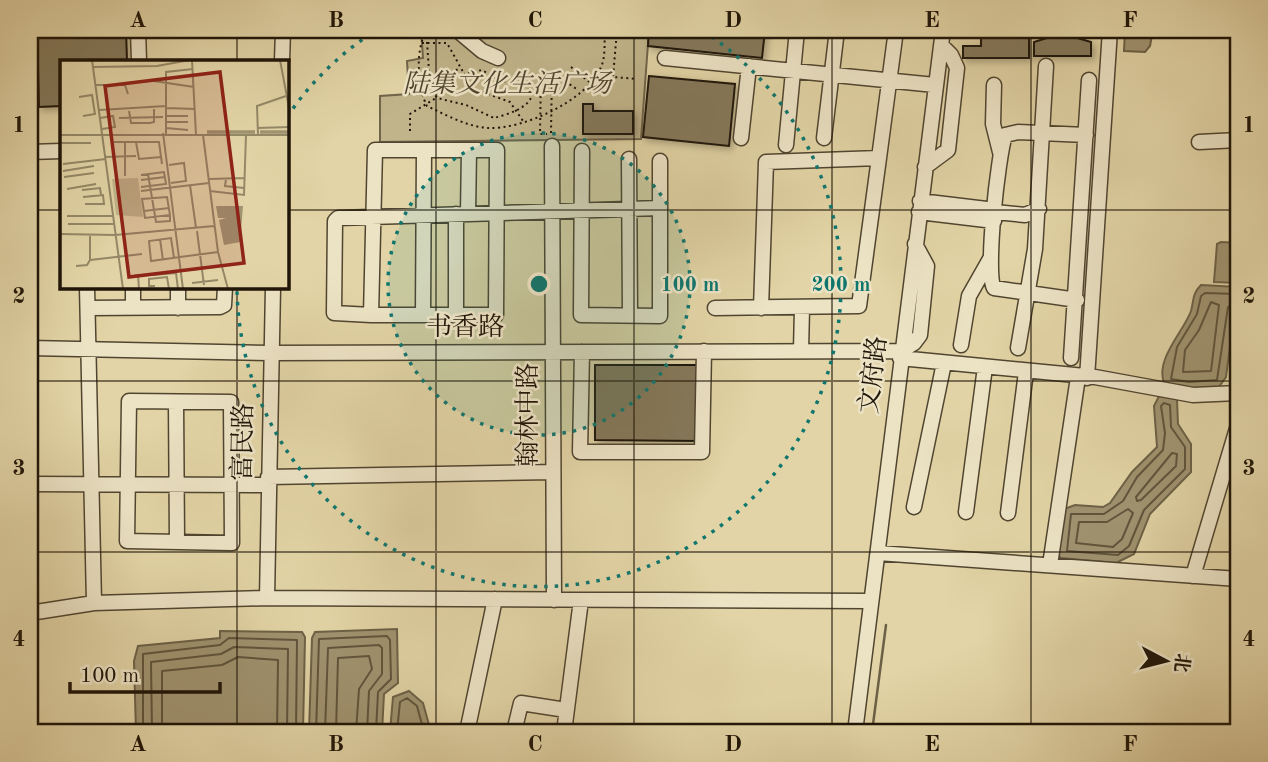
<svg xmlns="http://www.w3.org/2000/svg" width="1268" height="762" viewBox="0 0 1268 762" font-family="'Old Standard TT','Noto Serif SC',serif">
  <defs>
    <filter id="shadow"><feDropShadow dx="3" dy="3" stdDeviation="3.5" flood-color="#0004"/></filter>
  </defs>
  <rect width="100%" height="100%" fill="#e2d4a6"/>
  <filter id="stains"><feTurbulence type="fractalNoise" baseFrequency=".00286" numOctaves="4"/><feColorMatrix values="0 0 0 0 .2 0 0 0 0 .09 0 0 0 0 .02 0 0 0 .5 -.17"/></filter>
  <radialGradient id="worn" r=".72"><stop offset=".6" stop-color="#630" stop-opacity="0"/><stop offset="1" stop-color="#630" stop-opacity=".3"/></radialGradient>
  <path fill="#c1b48b" stroke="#70644a" stroke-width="2" d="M421 30H649L641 139 380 142V96L409 94 407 61 423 58Z"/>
  <path fill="#a09370" stroke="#6c6146" stroke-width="2" d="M1125 30H1153L1150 46 1145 52 1124 51Z
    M1221 242 1238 243V283L1214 282 1217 244Z
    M1201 285 1238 287 1226 377 1218 388 1199 389 1164 383C1155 359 1184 331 1191 311 1194 300 1192 294 1201 285Z
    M1159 396 1177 399 1178 424 1191 444V472L1150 514 1134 554 1116 563 1061 558 1058 555 1064 509 1075 505 1103 507 1110 503 1132 472 1157 447 1154 406Z
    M397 629 398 683 384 694 382 732H309L312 638 315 632Z
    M220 631 302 632 305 637 303 732H136L134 661 138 646 220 638Z
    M409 691 423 703 431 732H390L393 697Z"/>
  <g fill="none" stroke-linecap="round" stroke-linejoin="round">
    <path stroke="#60543c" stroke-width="2" d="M1238 294 1205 293 1201 296 1197 314 1177 347 1171 379 1189 382 1217 380 1228 307 1238 301
      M1211 302 1219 305 1211 371 1183 372 1185 350 1199 330Z
      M1164 403 1170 405 1171 427 1185 447V469L1144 510 1129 546 1118 555 1067 551 1071 514H1104L1123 501 1137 477 1163 450 1165 433 1161 406Z
      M1172 453 1177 454 1176 466 1141 500 1137 501 1136 497Z
      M1128 509 1133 513 1122 539 1113 547 1076 543 1079 522H1107Z
      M143 732V654L220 645 229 638 297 640 296 732
      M152 732 151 662 221 654 234 647 288 649 287 732
      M162 732V671L222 665 238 657 278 660 277 732
      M316 732 319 639 387 636 390 640 391 679 378 692 376 732
      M325 732 328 648 379 645 382 648V674L369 691 367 732
      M336 732 338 658 369 656 372 669 359 689 356 732
      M397 732 400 702 407 698 417 706 424 732"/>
    <path stroke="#6c6146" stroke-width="2.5" d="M872 732 886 625"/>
  </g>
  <path fill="#84785a" stroke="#1f1508" stroke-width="2" filter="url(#shadow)" d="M37 30H126L127 61H61V106L39 107Z
    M649 30H765L762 58 648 46Z
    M990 34H1000V37H1029V58H963V46H981V38H990Z
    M1050 37H1074L1091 42V56H1034V42Z
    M649 76 735 84 729 146 643 137Z
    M583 104H593V111H633V134H583Z
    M595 365H699L698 441 595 440Z"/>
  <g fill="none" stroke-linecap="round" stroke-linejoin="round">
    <g stroke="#504530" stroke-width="17">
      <path id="minor" d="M138 30 139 61
        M457 30 482 51 498 58
        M665 58 935 85
        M282 61 283 30
        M994 85 993 124 1000 152
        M741 138 749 66
        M824 138 837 30
        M1199 142 1238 140
        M786 145 797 30
        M552 146 554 600
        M375 150H497L496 315H371Z
        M582 151 581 315 660 316V161
        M30 152 61 151
        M629 159 630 316
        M925 167 948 150 957 68 951 55 941 45
        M920 201 995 210
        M919 212 994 221
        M995 212 1025 215 1039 209
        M468 214 469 150
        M87 287 94 603
        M133 287V308
        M178 287V308
        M1077 300 994 288C985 273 998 156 1005 135L1018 132 1086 135
        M88 308 220 307 224 305 225 287
        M715 308 859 306 879 158
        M761 308 766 162 879 158 896 30
        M371 315 334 313 335 221 338 218 660 208
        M423 315 424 150
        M456 315V214
        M961 345 969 296 990 259
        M30 348 270 353 901 351 914 343 920 335 927 266 915 244
        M1018 348 1035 249 1046 66
        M801 351 802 308
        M582 352 580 452H702L704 351
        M900 358 1095 377 1193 395 1238 393
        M1071 358 1089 80
        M1087 378 1110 30
        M129 401 231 402 232 543 127 541Z
        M176 402 177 542
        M268 477 553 472
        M30 484 268 485
        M914 507 944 363
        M966 512 985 367
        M1008 513 1026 372
        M878 553 1238 579
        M1050 565 1078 377
        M1193 576 1238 425
        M267 598 273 287
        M30 613 94 603 267 598 871 601
        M467 732 495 599
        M514 732 521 703 566 710
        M564 732 581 600
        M855 732 943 30"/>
    </g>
    <path stroke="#1f1508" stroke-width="2" stroke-dasharray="2 3.5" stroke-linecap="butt" d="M427 30C415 48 417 87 427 106 446 115 466 126 487 128 522 130 587 101 601 67 606 56 604 41 605 30
      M494 30 497 37 507 38 510 30
      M617 30 613 77 637 79
      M427 42 430 85 437 98 466 105 494 118C508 114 530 108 532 94L526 84 501 81 482 70 464 74
      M422 43H447L472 88 510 102 523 121
      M571 67 589 82
      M541 74 540 134H547
      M556 75 578 90
      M432 84 460 68
      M410 131V114L436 98
      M551 133 552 75"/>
    <use href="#minor" stroke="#ece3c5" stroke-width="14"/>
  </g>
  <path fill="none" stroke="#1f1508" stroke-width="2" stroke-opacity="0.55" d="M237 30V61M436 30V732M634 30V732M832 30V732M1031 30V732M30 210H61M287 210H1238M237 287V732M30 381H1238M30 552H1238"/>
  <circle cx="539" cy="284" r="151" fill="#0f766e" fill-opacity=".12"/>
  <g fill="none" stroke="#0f766e" stroke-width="3.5" stroke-dasharray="3.5 7">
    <circle cx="539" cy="284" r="151"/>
    <path d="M287 117A302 302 0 0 1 375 31M703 31A302 302 0 1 1 237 289"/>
  </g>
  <g text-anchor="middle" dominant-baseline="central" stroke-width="5" stroke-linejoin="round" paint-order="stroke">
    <g font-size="26" font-style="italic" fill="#50452f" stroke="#ece3c5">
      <text x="507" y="85">陆集文化生活广场</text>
    </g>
    <g font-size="26" fill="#1f1508" stroke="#ece3c5">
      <text x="465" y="328">书香路</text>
      <text transform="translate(874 375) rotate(-83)">文府路</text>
      <text transform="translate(529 415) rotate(-90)">翰林中路</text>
      <text transform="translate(244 442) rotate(-89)">富民路</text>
    </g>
  </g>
  <g transform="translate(60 60)">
    <rect width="229" height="229" fill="#e2d4a6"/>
    <path d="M78 118 83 157 56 155 52 119Z" fill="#c1b48b"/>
    <path d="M156 146H183L180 182 164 185 159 160 166 158H158Z" fill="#a09370"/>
    <path fill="none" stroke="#a09370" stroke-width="3.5" d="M147 72H195M200 72H230"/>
    <path fill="none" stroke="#948867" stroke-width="2" d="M32 0 63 229M132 0 136 75M220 0 230 53M33 7 97 6 130 0M94 21 134 27M35 25H65L68 34M19 37 32 35 35 54 23 56M106 48 135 49M39 50 106 46M69 51 71 63H90L94 62V49M106 56H128M40 58 53 56 55 67 42 69M59 58 103 57M106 62H128M106 68 128 70M197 68 230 67M103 73 123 229M0 75H230M106 75V12L133 9M143 75 158 192 168 229M198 75 197 46 226 36M65 81V116M54 82H76L79 99 101 97M76 82H99L102 104M0 83H31M45 97 76 96M3 104 46 99M109 105 124 103 126 121 111 123M3 111 34 106M88 114 96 162 110 161V155M4 117 34 113M149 119 185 118M166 119 165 126 184 128M81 120 105 117M130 125 136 168M81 127 106 124 104 112 81 115M7 129 36 124M22 130 40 128 41 135M81 131 149 123M150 131 184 135 186 75M23 137 44 135M107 137 110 155 85 158 82 139ZM25 144H44L43 135M84 151 109 148M7 156H53M8 164H54M137 171 144 225M0 174 55 175 154 166M100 179 103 200M114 198 111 178 89 181 91 201 120 197 158 192M30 200 82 194M16 206 27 205 30 200V174M130 210 154 207M93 215 116 213 118 229M69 217 78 215 79 229M132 223 158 220M95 226H89V219L107 217 109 229"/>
    <path fill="#8f2418" fill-opacity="0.15" stroke="#8f2418" stroke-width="3.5" d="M160 12 184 203 69 217 45 26Z"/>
    <rect width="229" height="229" fill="none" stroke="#1f1508" stroke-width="3.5"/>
  </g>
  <circle cx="539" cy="284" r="10" fill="#0f766e" stroke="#ece3c5" stroke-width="3.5"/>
  <g font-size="21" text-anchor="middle" font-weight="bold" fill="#0f766e" stroke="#ece3c5" stroke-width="5" stroke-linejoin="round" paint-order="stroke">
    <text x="690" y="291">100 m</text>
    <text x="841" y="291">200 m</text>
  </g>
  <rect width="1268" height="762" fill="none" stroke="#e2d4a6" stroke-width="77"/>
  <g transform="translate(1166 661) rotate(97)" stroke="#ece3c5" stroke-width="5" paint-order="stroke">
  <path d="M0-5L12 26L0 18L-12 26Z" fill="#1f1508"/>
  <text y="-10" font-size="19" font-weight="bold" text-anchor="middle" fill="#1f1508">北</text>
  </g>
  <path d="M70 682v10h150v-10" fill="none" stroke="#1f1508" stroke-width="3.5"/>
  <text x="80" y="682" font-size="21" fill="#1f1508" stroke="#ece3c5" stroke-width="5" paint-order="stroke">100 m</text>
  <rect x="38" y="38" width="1192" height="686" fill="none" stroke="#1f1508" stroke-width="2.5"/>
  <g font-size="23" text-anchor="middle" font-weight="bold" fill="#1f1508">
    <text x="138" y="27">A</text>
    <text x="336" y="27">B</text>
    <text x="535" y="27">C</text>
    <text x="733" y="27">D</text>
    <text x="932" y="27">E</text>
    <text x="1130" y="27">F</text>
    <text x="19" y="132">1</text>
    <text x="1249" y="132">1</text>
    <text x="19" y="303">2</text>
    <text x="1249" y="303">2</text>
    <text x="19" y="475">3</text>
    <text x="1249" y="475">3</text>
    <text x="19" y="646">4</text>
    <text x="1249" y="646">4</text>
    <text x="138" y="751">A</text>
    <text x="336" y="751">B</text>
    <text x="535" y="751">C</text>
    <text x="733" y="751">D</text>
    <text x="932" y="751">E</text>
    <text x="1130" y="751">F</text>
  </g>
  <rect width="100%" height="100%" filter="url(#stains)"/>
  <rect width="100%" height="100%" fill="url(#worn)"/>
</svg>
